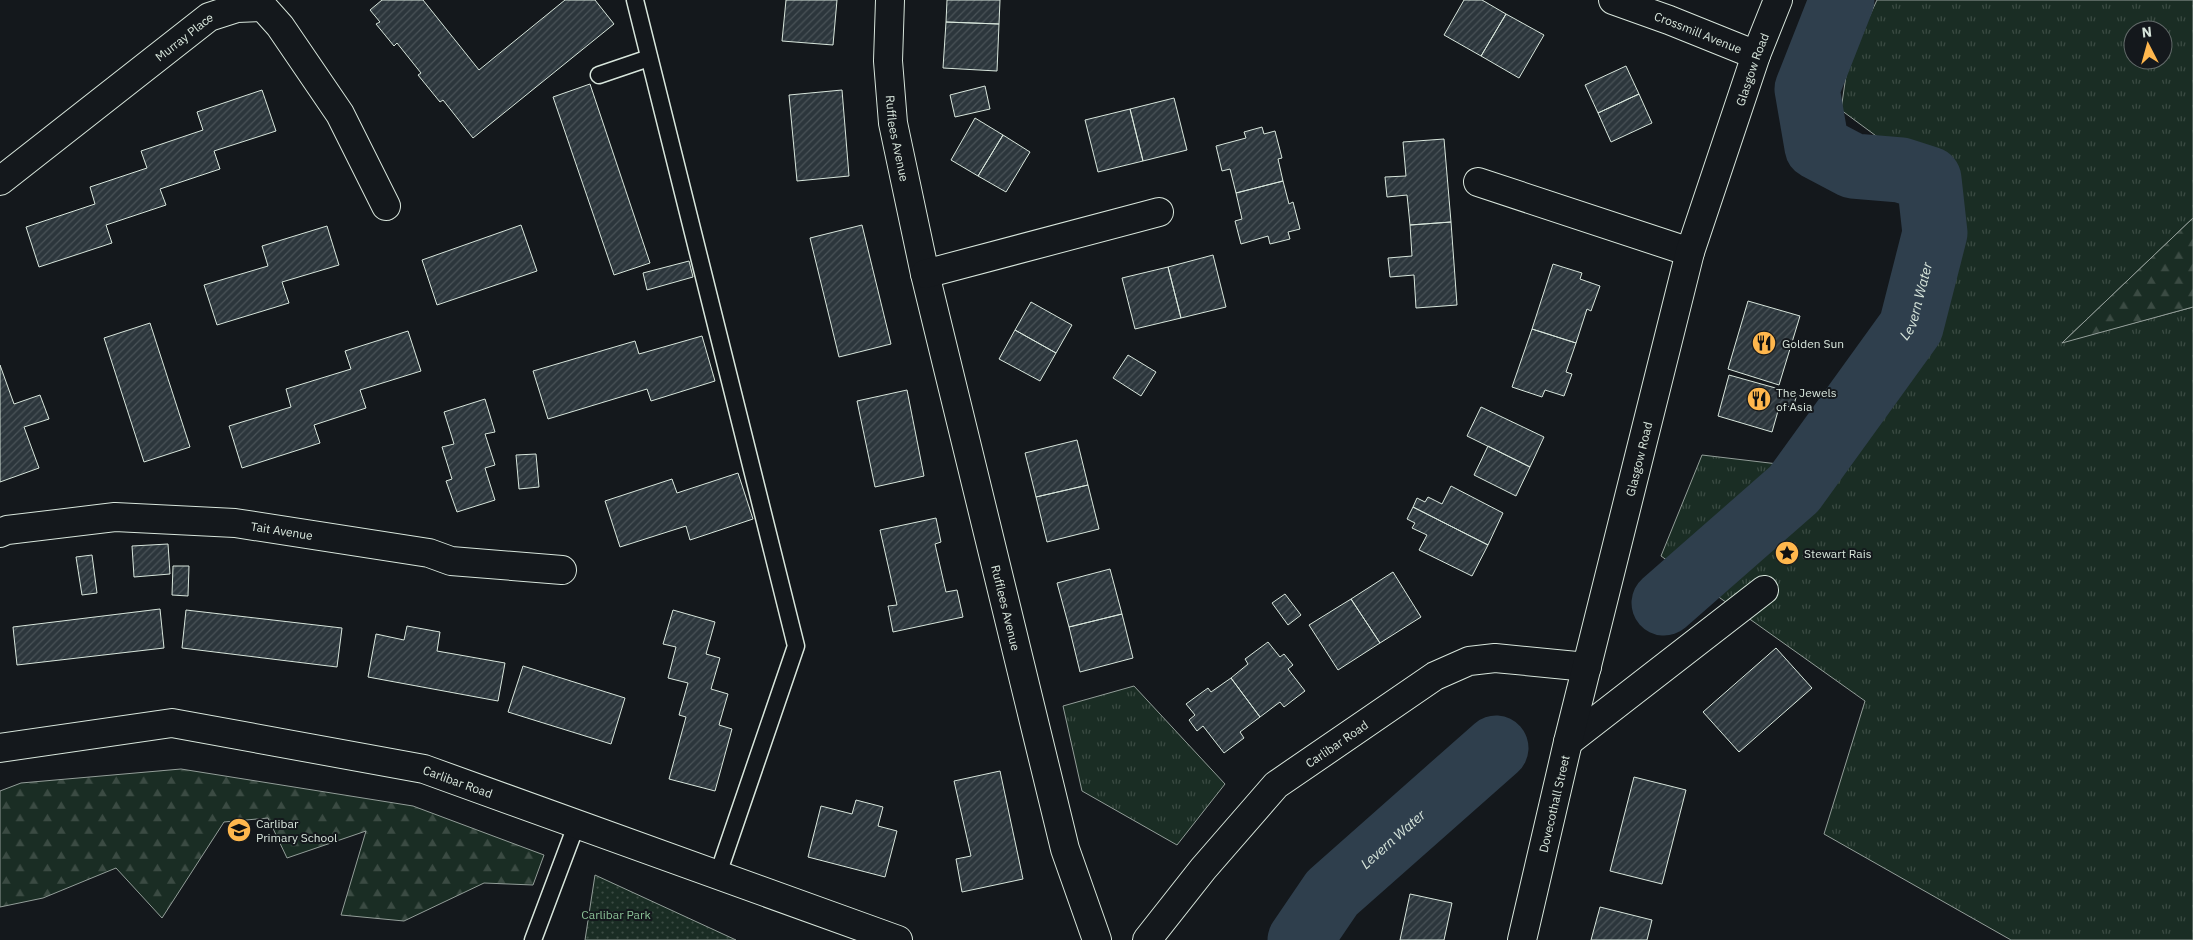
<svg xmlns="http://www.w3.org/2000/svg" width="2193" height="940" viewBox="0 0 2193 940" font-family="'IBM Plex Sans',sans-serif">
  <defs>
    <pattern id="grass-tufts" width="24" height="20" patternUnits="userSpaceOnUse" patternTransform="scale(1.25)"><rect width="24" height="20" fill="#1a2d24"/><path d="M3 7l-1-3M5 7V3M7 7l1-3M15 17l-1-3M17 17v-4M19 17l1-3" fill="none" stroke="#3b4b43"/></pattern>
    <pattern id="forest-firs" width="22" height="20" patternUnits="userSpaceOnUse" patternTransform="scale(1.25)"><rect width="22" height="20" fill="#1a2d24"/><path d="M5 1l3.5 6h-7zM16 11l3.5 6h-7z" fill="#3b4b43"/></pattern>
    <pattern id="park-dots" width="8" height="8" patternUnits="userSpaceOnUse" patternTransform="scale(1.25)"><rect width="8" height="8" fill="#1a2d24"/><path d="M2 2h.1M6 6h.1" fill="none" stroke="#3b4b43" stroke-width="1.8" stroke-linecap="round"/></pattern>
    <pattern id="building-hatch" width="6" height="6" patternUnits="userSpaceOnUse" patternTransform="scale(1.25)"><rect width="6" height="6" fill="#2c363c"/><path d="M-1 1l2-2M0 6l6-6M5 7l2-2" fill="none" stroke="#4a5358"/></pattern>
  </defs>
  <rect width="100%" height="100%" fill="#14181c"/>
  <path fill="url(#grass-tufts)" stroke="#939e99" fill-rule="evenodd" d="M1877 0H2193V218L2063 342 2193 307V940H2011L1824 834 1865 701 1661 556 1702 455 1837 471 1929 304 1933 178 1841 110 1848 62ZM2133 30H2163V60H2133Z
    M1134 686 1225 784 1177 845 1082 791 1063 706Z"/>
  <path fill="url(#forest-firs)" stroke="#939e99" d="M2193 218V307L2062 343Z
    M181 769 413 806 544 855 533 885 484 883 404 921 341 915 366 831 287 858 268 818 224 822 162 918 116 868 43 898 0 907V791L21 783Z"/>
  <path fill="url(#park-dots)" stroke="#939e99" d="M595 875 736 940H585Z"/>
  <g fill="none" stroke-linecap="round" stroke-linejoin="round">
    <g stroke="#2f3f4d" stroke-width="65">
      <path id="s1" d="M1664 603 1794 489 1911 327 1935 233 1929 179 1901 170 1853 166 1817 147 1807 89 1842 0"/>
      <path id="s2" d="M1300 940 1332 893 1496 748"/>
    </g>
  </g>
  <path fill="url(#building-hatch)" stroke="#d8e6dc" d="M382 0H423L479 70 565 0H595L614 24 473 138 443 100 440 102 418 75 421 73 397 43 394 46 376 24 380 22 370 10Z
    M786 0H837L833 45 782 41Z
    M947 0H1000L999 24 946 22Z
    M1464 0H1482L1506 14 1481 56 1444 35Z
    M1506 14 1544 35 1519 78 1481 56Z
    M946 22 999 24 997 71 943 68Z
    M1626 66 1639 94 1598 113 1585 85Z
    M590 84 650 263 614 275 553 97Z
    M985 86 990 109 955 117 950 95Z
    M262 90 276 131 214 151 220 169 160 189 166 205 106 225 112 243 39 267 26 227 95 204 90 187 147 168 141 151 203 130 197 112Z
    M842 90 849 176 797 181 789 95Z
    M1639 94 1652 123 1611 142 1598 113Z
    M1174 98 1187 150 1143 161 1130 109Z
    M1130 109 1143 161 1098 172 1085 120Z
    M975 118 1003 135 978 176 951 160Z
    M1262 127 1264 134 1275 131 1282 158 1278 159 1283 181 1236 193 1230 169 1222 171 1216 146 1246 138 1244 132Z
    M1003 135 1030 152 1006 192 978 176Z
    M1444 139 1451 222 1410 225 1407 195 1387 197 1385 177 1406 176 1403 142Z
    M1283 181 1289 204 1293 202 1300 229 1288 232 1290 239 1270 244 1268 236 1241 244 1235 221 1242 219 1236 193Z
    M1451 222 1457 305 1416 308 1414 275 1390 277 1388 258 1412 256 1410 225Z
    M521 225 537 271 437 305 422 260Z
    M862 225 891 344 839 357 810 238Z
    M327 226 339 265 282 282 289 303 217 325 204 285 268 266 262 246Z
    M1213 255 1226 307 1181 318 1168 267Z
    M689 261 693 277 647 290 643 273Z
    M1553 264 1582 273 1580 279 1600 286 1591 311 1587 309 1576 343 1532 329Z
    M1168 267 1181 318 1135 329 1122 278Z
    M1748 301 1800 316 1779 385 1728 369Z
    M1031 302 1072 325 1056 353 1015 330Z
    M150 323 190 447 144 462 104 338Z
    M1532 329 1576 343 1566 372 1572 374 1564 396 1545 390 1542 397 1512 387Z
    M1015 330 1056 353 1040 381 999 359Z
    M408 331 421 371 360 390 366 408 314 425 320 443 242 468 229 426 291 407 286 389 351 369 345 351Z
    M702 336 715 381 651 401 647 389 548 419 533 371 635 341 639 354Z
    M1128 355 1156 372 1141 396 1113 378Z
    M0 365 14 404 40 395 49 419 24 427 39 468 0 482Z
    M1729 375 1797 394 1793 408 1780 404 1772 432 1718 416Z
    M907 390 924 476 875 487 857 401Z
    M485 399 495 432 485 434 495 465 485 468 495 500 457 512 446 481 452 479 442 447 454 444 444 412Z
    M1481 407 1544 437 1530 467 1467 436Z
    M1077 440 1088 485 1036 497 1025 453Z
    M1488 446 1530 467 1516 496 1474 475Z
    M536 454 539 487 519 489 516 455Z
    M738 473 753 519 690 540 686 526 620 547 605 501 672 479 677 493Z
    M1088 485 1099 529 1047 542 1036 497Z
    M1451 486 1503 513 1488 545 1413 507 1417 498 1425 502 1428 497 1442 504Z
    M1413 507 1488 545 1472 576 1419 550 1427 535 1412 528 1415 523 1407 519Z
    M936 518 941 542 935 544 946 592 957 590 963 617 893 632 888 606 897 605 880 530Z
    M168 544 170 574 134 577 132 546Z
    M92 555 97 593 82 595 76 557Z
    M173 566H189L188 596 172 595Z
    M1110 569 1122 614 1069 627 1057 583Z
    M1393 572 1421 617 1380 643 1351 599Z
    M1285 594 1301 615 1288 625 1272 603Z
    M1351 599 1380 643 1338 670 1309 625Z
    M160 609 164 648 17 665 13 627Z
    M186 610 342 628 337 667 182 648Z
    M673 610 715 622 706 654 720 658 711 689 728 694 719 725 732 729 715 791 669 779 686 717 679 715 688 683 668 678 676 647 663 644Z
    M1122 614 1133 658 1080 672 1069 627Z
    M407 626 440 632 437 651 505 663 498 701 368 677 376 634 404 640Z
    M1268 642 1280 657 1284 654 1293 665 1288 669 1305 691 1284 707 1280 702 1260 717 1231 678 1248 664 1245 659Z
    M1776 648 1812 688 1739 752 1703 712Z
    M523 666 625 698 611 744 508 712Z
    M1231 678 1260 717 1240 732 1244 738 1224 753 1203 726 1197 731 1189 720 1195 715 1186 704 1208 688 1211 692Z
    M1000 771 1023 879 962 892 956 859 971 856 954 781Z
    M1634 777 1686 790 1662 884 1610 871Z
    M856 800 883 807 878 826 897 831 885 877 808 857 821 806 852 814Z
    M1410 894 1452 903 1444 940H1400Z
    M1600 907 1652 920 1647 940H1591Z"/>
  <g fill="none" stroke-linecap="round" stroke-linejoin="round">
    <g stroke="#d8e6dc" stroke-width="19">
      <path id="service" d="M635 0 796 646 718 874
        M599 75 649 58
        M533 940 577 823"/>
    </g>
    <g stroke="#d8e6dc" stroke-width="30">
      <g id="minor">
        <path id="s3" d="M890 0 888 61 893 123 925 274 1065 849 1097 940"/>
        <path id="s4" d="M1613 0 1669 20 1756 55"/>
        <path id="s5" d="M0 181 209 17 237 8 263 7 280 26 340 114 386 206"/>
        <path d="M1478 182 1690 252"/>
        <path d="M925 274 1159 212"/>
        <path id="s6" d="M0 533 7 530 115 517 235 523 429 553 451 561 562 570"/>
        <path d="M1568 742 1764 590"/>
      </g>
    </g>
    <g stroke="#d8e6dc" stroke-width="30">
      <g id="tertiary">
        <path id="s7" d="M0 748 172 723 424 769 898 940"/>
        <path id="s8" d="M1147 940 1203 869 1276 785 1435 676 1469 661 1495 658 1587 667"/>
      </g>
    </g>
    <g stroke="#d8e6dc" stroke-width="30">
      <g id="primary">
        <path id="s9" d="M1522 940 1568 742 1690 252 1756 55 1778 0"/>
      </g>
    </g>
    <use href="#service" stroke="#14181c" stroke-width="16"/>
    <use href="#minor" stroke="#14181c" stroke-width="28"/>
    <use href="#tertiary" stroke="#14181c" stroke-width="28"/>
    <use href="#primary" stroke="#14181c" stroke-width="28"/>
  </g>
  <defs>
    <g id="restaurant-disc" transform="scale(1.25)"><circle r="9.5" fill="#ffb74d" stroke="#14181c"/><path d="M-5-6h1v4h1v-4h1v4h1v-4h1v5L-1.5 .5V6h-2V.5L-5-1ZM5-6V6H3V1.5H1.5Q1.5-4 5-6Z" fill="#111"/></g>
    <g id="sight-disc" transform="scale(1.25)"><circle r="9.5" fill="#ffb74d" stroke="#14181c"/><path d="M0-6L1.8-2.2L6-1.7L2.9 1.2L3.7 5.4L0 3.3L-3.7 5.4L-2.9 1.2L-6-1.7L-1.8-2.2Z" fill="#111"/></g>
    <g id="school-disc" transform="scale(1.25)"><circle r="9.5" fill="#ffb74d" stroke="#14181c"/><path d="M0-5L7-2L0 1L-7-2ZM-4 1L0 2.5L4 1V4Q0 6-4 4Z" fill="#111"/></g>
  </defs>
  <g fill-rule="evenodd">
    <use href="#restaurant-disc" x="1764" y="343"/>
    <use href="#restaurant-disc" x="1759" y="399"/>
    <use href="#sight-disc" x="1787" y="553"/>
    <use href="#school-disc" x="239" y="830"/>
  </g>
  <g text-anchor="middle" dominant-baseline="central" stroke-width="4" stroke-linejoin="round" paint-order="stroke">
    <g font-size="12" fill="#d8e6dc" stroke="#14181c">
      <text stroke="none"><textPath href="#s4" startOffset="91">Crossmill Avenue</textPath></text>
      <text stroke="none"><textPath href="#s5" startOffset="234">Murray Place</textPath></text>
      <text stroke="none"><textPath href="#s9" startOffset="901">Glasgow Road</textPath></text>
      <text stroke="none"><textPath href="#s3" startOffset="139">Rufflees Avenue</textPath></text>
      <text stroke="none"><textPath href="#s9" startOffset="495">Glasgow Road</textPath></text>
      <text stroke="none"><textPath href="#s6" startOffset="284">Tait Avenue</textPath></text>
      <text stroke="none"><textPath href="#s3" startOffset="621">Rufflees Avenue</textPath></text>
      <text stroke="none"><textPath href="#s8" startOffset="275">Carlibar Road</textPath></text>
      <text stroke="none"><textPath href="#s7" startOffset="466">Carlibar Road</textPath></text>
      <text stroke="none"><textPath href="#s9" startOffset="140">Dovecothall Street</textPath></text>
    </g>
    <g font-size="12" fill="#d8e6dc" stroke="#14181c" text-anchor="start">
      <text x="1782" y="343">Golden Sun</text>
      <text x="1776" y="392">The Jewels<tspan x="1776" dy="14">of Asia</tspan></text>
      <text x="1804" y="553">Stewart Rais</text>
      <text x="256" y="823">Carlibar<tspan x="256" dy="14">Primary School</tspan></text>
    </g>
    <g font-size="12" fill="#8ac095" stroke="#14181c">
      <text x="616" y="914">Carlibar Park</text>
    </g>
    <g font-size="14" font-style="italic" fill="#d8e6dc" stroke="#14181c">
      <text stroke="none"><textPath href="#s1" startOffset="399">Levern Water</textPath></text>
      <text stroke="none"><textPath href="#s2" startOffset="138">Levern Water</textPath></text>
    </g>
  </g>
  <g transform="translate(2148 45) rotate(354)"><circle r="24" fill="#14181c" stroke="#626a69"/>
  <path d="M0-4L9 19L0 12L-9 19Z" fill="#ffb74d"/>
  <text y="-8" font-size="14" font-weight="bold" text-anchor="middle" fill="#d8e6dc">N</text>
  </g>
</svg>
